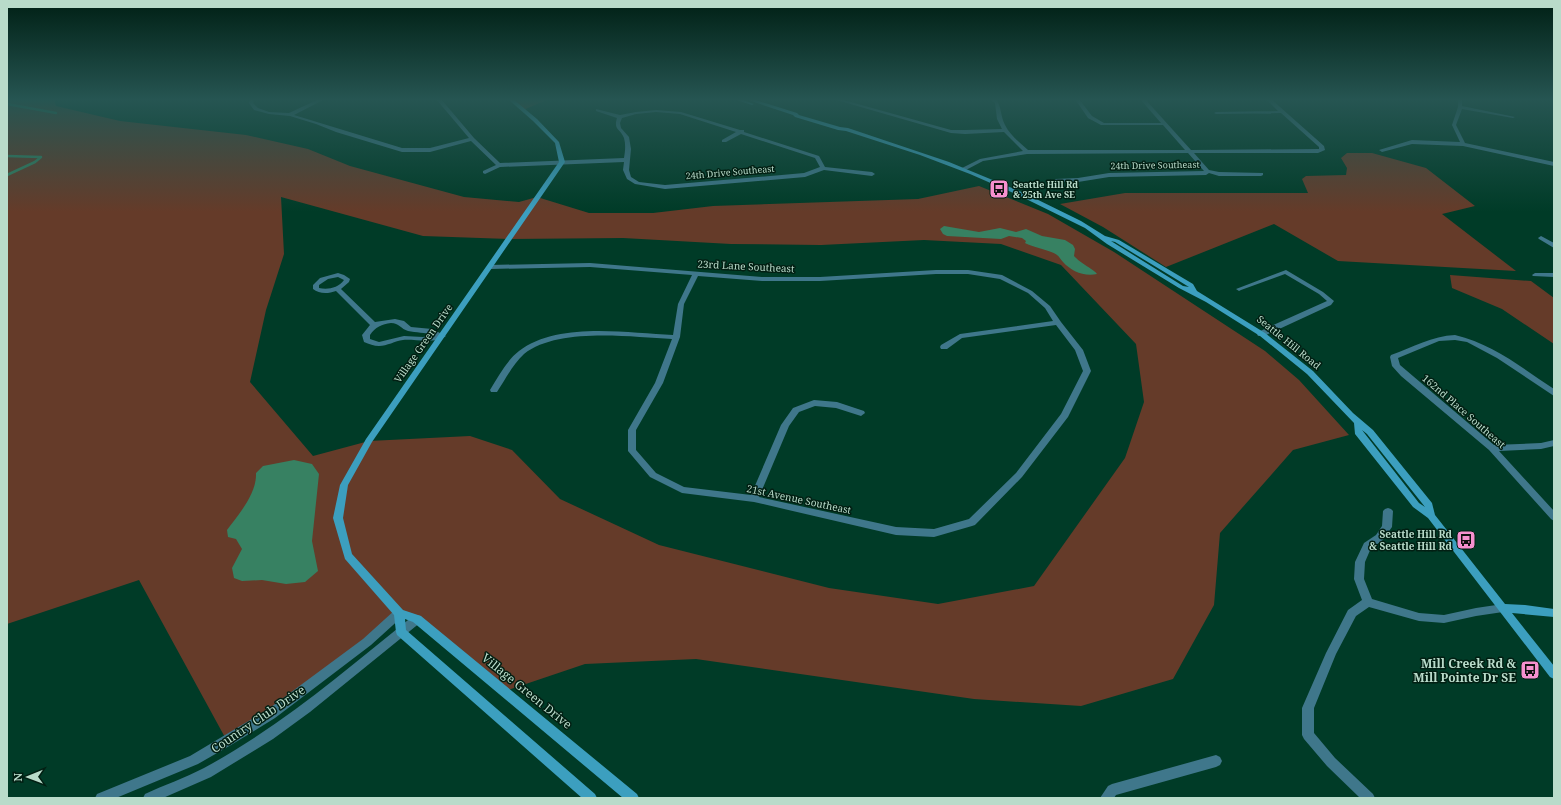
<svg xmlns="http://www.w3.org/2000/svg" width="1561" height="805" viewBox="0 0 1561 805" font-family="'Noto Serif',serif">
  <rect width="100%" height="100%" fill="#003b27"/>
  <path fill="#653b29" fill-rule="evenodd" d="M7 99H54L56 106 120 121 246 135 308 149 350 166 464 197 519 202 537 197 589 213H653L713 206 918 199 979 186 1048 214 1114 252 1265 351 1299 380 1349 435 1293 450 1220 533 1214 605 1173 679 1081 706 974 699 696 659 585 664 505 691 429 630 399 613 227 741 139 580 7 624ZM281 197 423 236 509 239 623 238 731 244 821 245 924 240 1001 244 1061 265 1136 344 1144 402 1125 458 1034 586 938 604 829 588 659 545 560 499 512 450 470 436 369 441 313 456 250 382 266 310 284 254Z
    M510 99H549L523 110Z
    M1347 153H1372L1426 168 1475 206 1442 214 1516 271 1338 261 1274 224 1166 267 1103 227 1060 204 1125 193H1308L1302 179 1306 176 1346 175 1347 168 1341 158Z
    M1450 275 1531 281 1554 298V344L1502 309 1452 288Z"/>
  <path fill="#378162" d="M944 226 979 232 1000 228 1016 232 1026 229 1042 236 1065 240 1073 245 1075 249 1074 256C1080 263 1095 270 1097 274 1084 277 1071 271 1063 262 1061 260 1059 256 1057 255 1053 251 1032 247 1025 243L1026 241 1022 238 1009 236 1001 239 947 236 943 234 940 229Z
    M294 460 312 464 319 474 312 541 318 571 305 582 286 584 262 580 242 581 234 578 232 568 242 549 236 539 228 537 227 530C238 515 257 494 256 473L263 466Z"/>
  <g fill="none" stroke-linecap="round" stroke-linejoin="round">
    <path stroke="#378162" stroke-width="2.5" d="M7 104 56 113
      M7 156 41 157 35 162 7 175"/>
    <path fill="#3f778b" fill-rule="evenodd" d="M250 99H254L253 103 258 108 269 112 289 113 319 99H325L294 115 402 148H430L469 138 436 99H441L474 138 500 163 624 158C625 152 626 145 624 138 621 129 613 130 617 118L596 111V109L620 115 636 112 656 110 681 112 740 130H744V132L819 156 825 167 872 172 875 174 872 176 824 170 805 177 665 189 635 184 627 179 623 170 624 162 500 167 485 174 483 173V171L496 165 471 141 430 152H402L336 132 316 124 290 116 269 114 254 110 249 103ZM656 112 680 114 736 132 722 140V142H726L741 134 815 158 820 167 804 173 665 185 639 182 631 177 629 170 631 149 629 137 621 128 620 123 622 118 636 114Z
      M833 99H840L951 130H965L1002 129 997 119 995 103 990 99H995C1002 105 1000 116 1005 125 1010 135 1020 143 1028 150H1185L1163 125H1101L1088 118 1075 99H1079L1092 116 1104 123H1161L1140 99H1145L1191 150 1319 149V147L1281 113 1216 114 1214 113 1216 112 1278 111 1266 99H1271L1324 146 1325 150 1318 153H1194L1209 170 1219 172 1263 173V175L1261 176H1219L1209 173 1206 175 1109 177 1078 182H1057L1055 181V179L1078 178 1109 173 1204 171 1188 153 1027 154 983 161 964 171 962 170V168L980 159 1023 151 1004 132 965 134 951 133Z
      M1458 99H1462V106L1515 117 1513 118 1462 109 1456 125 1465 143 1554 162V166L1463 146 1412 144 1382 152 1379 150 1412 140 1460 142 1452 125 1458 107Z
      M1541 236 1554 243V248L1539 239 1538 238Z
      M590 263 762 277H820L936 270H968L1002 275 1032 291 1050 306 1061 322 1083 350 1091 371 1068 417 1022 477 975 525 972 526 934 537 896 535 754 502 682 493 650 477 628 451V430L655 383 672 339C630 337 558 327 524 354 513 364 505 380 497 392H491L490 390C498 377 507 360 519 351 558 321 627 333 673 335L678 304 692 275 590 267 490 269 487 267 490 265ZM936 274H968L1000 279 1028 293 1045 308 1053 321 960 334 941 345 940 347 941 349H947L962 338 1056 325 1075 350 1083 371 1061 414 1016 473 969 519 934 529 896 527 759 497 789 426 799 412 815 406 836 408 861 416 865 413 864 411 837 402 814 400 793 408 781 425 751 495 684 487 656 473 636 450V430L663 383 680 337 684 304 698 276 762 281H820Z
      M1286 270 1323 292 1334 301 1331 305 1264 336H1258L1257 334 1258 332 1327 301 1319 294 1285 274 1241 290 1239 291 1236 289Z
      M338 273 344 275 350 279 349 282 341 289 375 322 395 319 404 321 411 327 432 329 446 336C436 344 415 339 403 340 395 341 387 346 379 346 374 346 369 344 364 342L362 335 370 325 336 291C328 294 319 294 313 289V285L320 278ZM338 277 344 280C338 288 328 290 319 288V285L328 279ZM391 323C399 323 401 329 408 331 416 333 425 332 433 335L423 337 404 336 379 342 370 339V335C375 327 382 324 391 323Z
      M1535 273H1554V277L1533 276 1532 275Z
      M1455 335C1493 344 1522 368 1554 389V396L1497 358 1467 342 1455 340 1439 341 1398 358 1400 365 1494 445 1541 443 1554 440V446L1541 449 1499 451 1554 511V521L1551 519 1489 450 1401 376 1392 366 1390 357 1391 355C1413 347 1432 336 1455 335Z
      M1388 508 1391 509 1393 511 1392 527 1382 541 1371 548 1365 562 1364 579 1372 599 1419 613 1444 615 1476 608 1503 604 1507 605 1508 608 1507 611 1503 612 1476 616 1444 623 1419 621 1369 607 1356 616 1336 654 1314 708V733L1335 758 1373 794 1375 798H1360L1327 766 1304 739 1302 735V708L1326 653 1348 610 1362 600 1354 579 1355 562 1364 543 1376 535 1382 526 1383 511 1385 509Z
      M399 609 403 610 404 613 403 616 371 645 275 718 231 745 198 764 116 798H95L97 794 190 756 267 710 363 639 395 610Z
      M417 615 421 616 422 619 421 622 310 712 273 739 211 777 163 798H143L145 794C164 785 185 778 204 768 280 727 346 670 413 616Z
      M1216 755 1220 757 1222 761 1220 765 1216 767 1116 795 1114 798H1100L1108 786 1112 784Z"/>
    <path fill="#3c9fbf" fill-rule="evenodd" d="M508 99H513L537 119 559 142 565 162 372 442 348 485 343 518 352 554 403 610 421 616 637 794 639 798H623L413 622 405 619 406 630 595 794 597 798H582L397 635 396 632 394 615 345 559 333 518 340 485 366 439 559 162 555 143 533 121Z
      M733 99H740L754 104 752 105Z
      M745 99H752L797 113 799 115 840 127 848 128 949 162 1024 193 1081 221 1105 236 1119 240 1193 284 1197 291 1265 333 1313 371 1353 413 1373 430 1432 503 1435 515 1505 604 1525 605 1554 609V617L1512 613 1554 666V679L1550 677 1428 518 1413 507 1355 434 1354 423 1307 374 1260 336 1206 302 1179 288 1107 244 1085 228 1020 196 970 174 920 155 846 131 838 130 795 117 793 115ZM1111 241 1115 242 1189 287 1183 286ZM1362 430 1367 434 1425 507 1419 503Z"/>
  </g>
  <linearGradient id="sky" x2="0" y2="1"><stop stop-color="#002015"/><stop offset="0.47" stop-color="#265552"/><stop offset="1" stop-color="#265552" stop-opacity="0"/></linearGradient>
  <rect width="1561" height="212" fill="url(#sky)"/>
  <defs>
    <g id="bus-square" transform="scale(1)"><rect x="-9" y="-9" width="18" height="18" rx="4" fill="#f690cf" stroke="#021f13"/><path d="M-5-6H5V4H4V6H2V4H-2V6H-4V4H-5ZM-3.5-4V0h7V-4ZM-3.5 1.2v1.5H-2V1.2ZM2 1.2v1.5H3.5V1.2Z" fill="#111"/></g>
  </defs>
  <g fill-rule="evenodd">
    <use href="#bus-square" x="999" y="189"/>
    <use href="#bus-square" x="1466" y="540"/>
    <use href="#bus-square" x="1530" y="670"/>
  </g>
  <g text-anchor="middle" dominant-baseline="central" stroke-width="3" stroke-linejoin="round" paint-order="stroke">
    <g font-size="9" fill="#b9dbca" stroke="#021f13">
      <text transform="translate(1155 165) rotate(-1)">24th Drive Southeast</text>
      <text transform="translate(730 172) rotate(-5)">24th Drive Southeast</text>
    </g>
    <g font-size="9" font-weight="bold" fill="#b9dbca" stroke="#021f13" text-anchor="start">
      <text x="1013" y="184">Seattle Hill Rd<tspan x="1013" dy="10">&amp; 25th Ave SE</tspan></text>
    </g>
    <g font-size="10" fill="#b9dbca" stroke="#021f13">
      <text transform="translate(746 266) rotate(3)">23rd Lane Southeast</text>
      <text transform="translate(1289 342) rotate(39)">Seattle Hill Road</text>
      <text transform="translate(423 343) rotate(-55)">Village Green Drive</text>
      <text transform="translate(1464 411) rotate(41)">162nd Place Southeast</text>
      <text transform="translate(799 499) rotate(12)">21st Avenue Southeast</text>
    </g>
    <g font-size="10" font-weight="bold" fill="#b9dbca" stroke="#021f13" text-anchor="end">
      <text x="1452" y="534">Seattle Hill Rd<tspan x="1452" dy="12">&amp; Seattle Hill Rd</tspan></text>
    </g>
    <g font-size="12" font-weight="bold" fill="#b9dbca" stroke="#021f13" text-anchor="end">
      <text x="1516" y="663">Mill Creek Rd &amp;<tspan x="1516" dy="14">Mill Pointe Dr SE</tspan></text>
    </g>
    <g font-size="12" fill="#b9dbca" stroke="#021f13">
      <text transform="translate(527 691) rotate(39)">Village Green Drive</text>
      <text transform="translate(258 719) rotate(-34)">Country Club Drive</text>
    </g>
  </g>
  <rect width="1561" height="805" fill="none" stroke="#b9dbca" stroke-width="16"/>
  <g transform="translate(28 777) rotate(269)" stroke="#021f13" stroke-width="3" paint-order="stroke">
  <path d="M0-3L7 15L0 10L-7 15Z" fill="#b9dbca"/>
  <text y="-6" font-size="11" font-weight="bold" text-anchor="middle" fill="#b9dbca">N</text>
  </g>
</svg>
